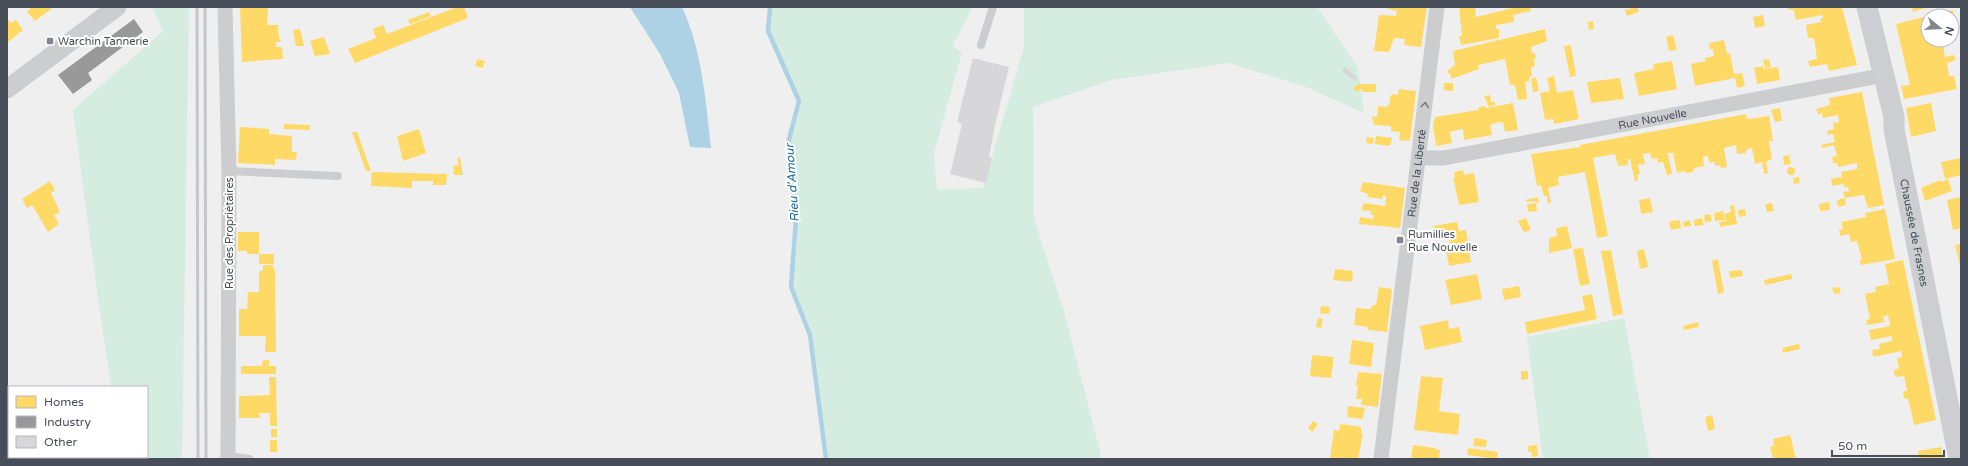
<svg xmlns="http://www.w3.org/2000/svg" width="1968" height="466" viewBox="0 0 1968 466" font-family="'Varela Round',sans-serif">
  <rect width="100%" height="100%" fill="#efefef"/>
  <path fill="#d5ece1" d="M152 7H189L182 459H39L38 457H147V387H111L98 299 73 110 163 31Z
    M770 7H973L952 46 962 52 934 153 937 190 983 188 1024 47V7H1317L1358 68 1364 113 1306 87 1229 63 1111 80 1033 107 1034 218 1065 315 1100 452V459H827L810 335 791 287 796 213 788 143 799 101 768 31Z
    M1624 318 1650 459H1543L1527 337Z"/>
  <path fill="#add2e6" d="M630 7H682C702 50 706 102 711 148L690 147 679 93 660 54Z"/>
  <path fill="#ffd966" d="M31 7H54L35 21 27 12Z
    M240 7H268L267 25H278L279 39H281L280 42H276V47H282L283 59 242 62Z
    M457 7H464L468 18 355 63 348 49 376 38 373 29 383 25 387 34Z
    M1388 7H1427L1421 47 1404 45 1405 39 1394 38 1389 52 1374 51 1379 15 1396 16 1397 11 1388 9Z
    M1459 7H1475L1476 17 1517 7H1530L1531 11 1513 15 1514 22 1496 25V29H1499V38L1461 45 1459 36H1462Z
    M1637 7 1639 12 1627 16 1625 10Z
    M1788 7H1842L1857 65 1829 71 1827 64 1810 67 1808 61 1817 59 1814 38H1808L1806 25 1821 22 1820 19 1823 18V15L1796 20 1794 10H1789Z
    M1912 7H1929L1913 12Z
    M1953 10 1954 16H1930L1935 14Z
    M429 12 431 16 410 24 408 20Z
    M1763 15 1765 26 1755 28 1753 17Z
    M1928 16V40H1953L1943 44 1945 57 1954 55 1956 60 1947 63 1949 76H1954L1957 89 1904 99 1901 86 1910 85 1896 24Z
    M8 20 11 23 16 20 23 30 7 43Z
    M1593 21 1594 29 1589 30 1588 22Z
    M300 29 304 46H296L293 30Z
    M1545 29 1547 41 1531 47 1532 53H1535L1536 58 1534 59 1535 66 1531 67 1532 76 1529 77V81L1525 82 1527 99 1518 100 1515 85H1510L1505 59 1478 65 1479 69 1451 79V76L1447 71 1455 65 1453 51Z
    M1673 35 1677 50 1669 51 1666 37Z
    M324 37 330 54 315 56 310 41Z
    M1724 40 1727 54 1730 53 1734 74 1742 73 1745 86 1737 88 1735 78 1695 86 1691 64 1706 61 1705 58 1714 56 1713 49H1710L1709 43Z
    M1571 45 1576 76 1570 77 1564 46Z
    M477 59 485 61 483 68 475 66Z
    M1769 59 1771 67 1765 68 1763 60Z
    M1672 61 1677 89 1639 96 1634 73 1654 69 1653 64Z
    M1763 66V69L1778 67 1780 80 1757 84 1754 68Z
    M1554 76 1557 93 1573 90 1579 119 1554 124 1553 119 1545 120 1540 93 1550 91 1547 78Z
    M1536 77 1539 91 1533 92 1531 79Z
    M1620 78 1624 99 1591 103 1587 82Z
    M1444 83H1453V91L1443 90Z
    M1359 84H1376V92H1363L1361 89 1356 92 1353 88Z
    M1399 89 1416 91 1410 141 1399 140 1400 132 1391 131V126L1374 125 1372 116 1377 117 1378 106 1386 107 1389 105 1390 97 1392 94 1398 95Z
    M1862 92 1884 205 1868 208 1864 195 1845 198 1843 192 1849 191 1848 187H1844L1843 184 1832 186 1831 179 1842 177 1841 172 1857 169V163L1838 167 1837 163H1833L1832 157 1837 156 1834 145 1822 148 1821 145 1835 142 1833 134 1828 135 1827 131 1834 129 1833 123 1839 122 1838 115 1823 118 1822 113 1818 114 1816 109 1830 105 1829 98Z
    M1490 95 1491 102H1495V105L1489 107 1484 96Z
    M1513 103 1518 130 1505 132 1503 122 1496 123 1490 125 1492 135 1464 140 1463 129 1450 132 1452 143 1436 146 1433 125 1435 117 1478 110 1479 107 1485 106 1486 108Z
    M1931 103 1936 131 1911 137 1906 108Z
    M1780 108 1782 121 1775 122 1771 110Z
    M1746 114 1747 119 1769 116 1773 141H1769L1772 159 1766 162 1768 173 1764 174 1762 162 1755 164 1752 148 1746 150V153L1737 154 1736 145 1724 148 1727 167 1721 168 1720 165 1715 166V162L1709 163 1708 156 1703 157 1704 166 1694 168 1693 172 1686 173 1685 171 1677 173 1673 153H1668L1672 174 1667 175 1663 162 1658 163 1657 158 1652 159 1650 153 1643 154 1645 164 1638 165 1640 174 1637 175 1638 181H1635L1630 159H1628V165L1618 166 1615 154 1593 158 1608 236 1597 238 1585 172 1558 177 1559 185 1548 188 1551 203H1548L1547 196H1544L1541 185 1537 186 1531 154 1580 147V145Z
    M284 124 310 125V130L284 129Z
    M240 127 269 129V134L292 136V152H297L296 160 275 159V165L238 163Z
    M419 129 426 153 403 161 397 136Z
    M352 132H357L371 171H366Z
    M1376 136 1392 138 1390 146 1375 144Z
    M1367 137 1374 138 1373 144 1366 143Z
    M1789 155 1791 164 1784 165 1783 156Z
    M460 157 463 175H454L453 166 459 165 457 158Z
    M1961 158V175L1945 179 1941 162Z
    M1787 171a4 4 0 1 1 8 0a4 4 0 1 1-8 0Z
    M1463 170 1464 175 1474 173 1479 202 1459 205 1453 177H1455L1454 172Z
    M372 172 447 174 446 185H433V181H412V188L371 186Z
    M1799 177 1800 183 1794 184 1793 178Z
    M1948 179 1952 191 1925 201 1921 188 1940 180 1941 182Z
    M50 181 55 190 51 193 60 212 54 215 59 224 48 232 32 205 27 208 22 199Z
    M1363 182 1405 188 1400 228 1359 224 1360 217 1373 219 1374 215H1371V211L1361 210 1364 203 1385 206 1386 196 1383 195 1382 199 1367 197 1368 194 1360 191Z
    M1538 197 1539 202 1536 203 1535 201 1526 202V200Z
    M1961 197V228L1953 230 1947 200Z
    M1650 198 1653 212 1641 214 1639 200Z
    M1845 198 1846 205 1838 207 1837 200Z
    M1829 202 1830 210 1820 211 1819 204Z
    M1536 203 1537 211 1528 212 1527 204Z
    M1772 203 1774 211 1767 212 1765 204Z
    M1734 205 1737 224 1720 227 1719 222 1726 221 1724 214 1731 212 1730 206Z
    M1745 209 1746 216 1739 217 1738 210Z
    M1885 209 1895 259 1861 265 1860 260 1862 259 1857 241 1851 242 1849 234 1840 236 1839 230 1843 229 1841 222 1866 217 1865 213Z
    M1723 211 1725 220 1715 221 1714 213Z
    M1710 214 1712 221 1705 222 1704 215Z
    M1526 218 1530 227V230L1526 232 1523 231 1518 221Z
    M1702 218 1704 225 1695 226 1693 220Z
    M1680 220 1681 228 1671 230 1669 221Z
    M1690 220 1691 226 1684 227 1683 222Z
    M1457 222 1459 231 1466 230 1471 262 1449 266 1445 245H1450L1448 235 1435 237 1433 226Z
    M1567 226 1572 248 1549 253V238L1557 236 1556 228Z
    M238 232H259V254H247V251H238Z
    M1961 244V265H1960L1955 245Z
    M1583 248 1590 284 1580 286 1573 249Z
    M1644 249 1648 267 1640 269 1637 251Z
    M1611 250 1623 314 1613 316 1601 251Z
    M259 254H274V264H259Z
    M1718 259 1724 293 1718 294 1712 261Z
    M1903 260 1936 420 1914 425 1908 398 1904 399 1903 391H1907L1904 376 1895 377 1894 370 1899 368 1897 358 1902 357 1901 351 1873 357 1872 350 1880 349 1879 344 1892 341V336L1871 340 1869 330 1890 326 1888 315 1883 317 1885 322 1867 325 1866 320 1870 319 1865 294 1876 292 1875 287 1889 284 1885 264Z
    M263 265H273L274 270H275L276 352H265L266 336H239V309H247L248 292H259V272L263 270Z
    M1335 269 1353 271 1352 282 1333 280Z
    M1742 270 1743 276 1730 278 1729 271Z
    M1477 274 1482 299 1451 305 1445 280Z
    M1791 274 1792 279 1765 285 1764 280Z
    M1519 286 1521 297 1504 300 1502 289Z
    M1379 287 1392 289 1387 332 1368 330V327L1354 325 1356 308 1370 309 1373 305H1376Z
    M1839 287 1841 293 1834 294 1832 288Z
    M1592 294 1597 319 1527 334 1525 322 1585 310 1582 296Z
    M1321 306 1330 307 1329 314 1320 313Z
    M1318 318 1323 319 1321 328 1316 327Z
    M1448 320 1449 329 1459 327 1462 342 1425 350 1420 326Z
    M1698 322 1699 327 1684 330 1683 326Z
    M1352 340 1374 343 1371 367 1349 364Z
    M1799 344 1800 349 1783 353 1782 348Z
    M1312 355 1334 357 1331 378 1310 376Z
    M263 360H269V366H276V374H241V366H262Z
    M1521 371H1528V379L1521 380Z
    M1358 372 1382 374 1378 407 1361 405 1362 399H1356L1358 386H1356Z
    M1421 376 1443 378 1439 411 1460 414 1458 435 1414 430Z
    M269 377H276L277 426H270V413H259L260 418H239V396L270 395Z
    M1348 406 1365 408 1363 419 1347 417Z
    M1712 415 1715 429 1708 431 1705 417Z
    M1313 421 1318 424 1312 432 1308 428Z
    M1340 424 1361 427V433L1363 434 1358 459H1330L1334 430 1339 431Z
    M271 429H277V437H271Z
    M1790 435 1796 459 1773 458 1770 447 1774 446 1773 439Z
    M1474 438 1487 440 1486 447 1473 446Z
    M270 440H277V452H270Z
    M1413 445 1435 448V449L1440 450 1439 459H1411Z
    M1537 445 1538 456 1532 457 1531 451 1528 452V446Z
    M1941 447 1943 459H1919L1918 451Z
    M1468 448 1498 452 1497 459 1467 455Z"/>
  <path fill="#999" d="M134 19 143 32 88 73 92 80 73 94 58 75Z"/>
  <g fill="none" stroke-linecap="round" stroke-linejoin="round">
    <path stroke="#add2e6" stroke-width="4.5" d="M770 7 768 31 799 101 788 143 796 219 791 287 810 335 826 459"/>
  </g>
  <path fill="#d7d7d9" d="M973 58 1009 67 995 125 989 157 992 158 986 183 950 174 962 124 958 122V118Z
    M1345 67 1358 78 1355 81 1342 71Z"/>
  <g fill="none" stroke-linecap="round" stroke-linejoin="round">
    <path stroke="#cbcdcf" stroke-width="8" d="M981 45 993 7
      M229 171 338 176
      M228 456 249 459"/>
    <g stroke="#cbcdcf" stroke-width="15">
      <path d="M225 7 229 171 228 459"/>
      <path id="s1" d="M1419 158H1444L1885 75"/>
      <path id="s2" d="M1381 459 1437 7"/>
    </g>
    <path stroke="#cbcdcf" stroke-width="19" d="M7 89 117 7"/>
    <path stroke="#ccced1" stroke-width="21" id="s3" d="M1867 7 1894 117V129L1959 459"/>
    <path stroke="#c5c6c8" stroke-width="3" d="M197 7 198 459
      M205 7 206 459"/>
  </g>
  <defs><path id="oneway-chevron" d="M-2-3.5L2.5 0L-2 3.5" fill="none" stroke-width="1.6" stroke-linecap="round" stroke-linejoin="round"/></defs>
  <use stroke="#767a82" href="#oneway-chevron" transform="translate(1425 105) rotate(-83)"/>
  <g fill="#82868e" stroke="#fff" stroke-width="1.5">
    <rect x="46" y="37" width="8" height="8" rx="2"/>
    <rect x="1396" y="236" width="8" height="8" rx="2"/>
  </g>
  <g text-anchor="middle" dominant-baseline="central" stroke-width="4" stroke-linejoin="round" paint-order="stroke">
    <g font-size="11" fill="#484e59" stroke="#fff" text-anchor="start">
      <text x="58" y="41">Warchin Tannerie</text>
      <text x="1408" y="234">Rumillies<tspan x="1408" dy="13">Rue Nouvelle</tspan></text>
    </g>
    <g font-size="11" fill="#484e59" stroke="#fff">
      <text stroke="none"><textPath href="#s1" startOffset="237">Rue Nouvelle</textPath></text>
      <text stroke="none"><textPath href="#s2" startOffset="288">Rue de la Liberté</textPath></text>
      <text stroke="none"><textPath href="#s3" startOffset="231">Chaussée de Frasnes</textPath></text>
      <text transform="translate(229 233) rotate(-90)">Rue des Propriétaires</text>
    </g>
    <g font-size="12" font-style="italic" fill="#1b6c99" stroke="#fff">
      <text transform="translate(792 183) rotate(-94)">Rieu d'Amour</text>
    </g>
  </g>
  <rect width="1968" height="466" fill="none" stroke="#484e59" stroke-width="16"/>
  <rect x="8" y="386" width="140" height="72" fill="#ffffff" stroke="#b6b8bd"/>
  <rect x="16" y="396" width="20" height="12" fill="#ffd966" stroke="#b6b8bd"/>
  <text x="44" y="406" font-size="12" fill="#484e59">Homes</text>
  <rect x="16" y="416" width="20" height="12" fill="#999999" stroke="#b6b8bd"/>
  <text x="44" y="426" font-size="12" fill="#484e59">Industry</text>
  <rect x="16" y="436" width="20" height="12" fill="#d7d7d9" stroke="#b6b8bd"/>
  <text x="44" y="446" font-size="12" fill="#484e59">Other</text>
  <g transform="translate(1940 28) rotate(108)"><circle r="19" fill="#ffffff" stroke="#b6b8bd"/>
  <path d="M0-3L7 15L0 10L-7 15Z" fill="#82868e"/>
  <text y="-6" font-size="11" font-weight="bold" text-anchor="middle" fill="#484e59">N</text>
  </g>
  <path d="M1832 450v6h112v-6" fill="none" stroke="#484e59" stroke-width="2"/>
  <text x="1838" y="450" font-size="12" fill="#484e59" stroke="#ffffff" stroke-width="3" paint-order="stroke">50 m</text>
</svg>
